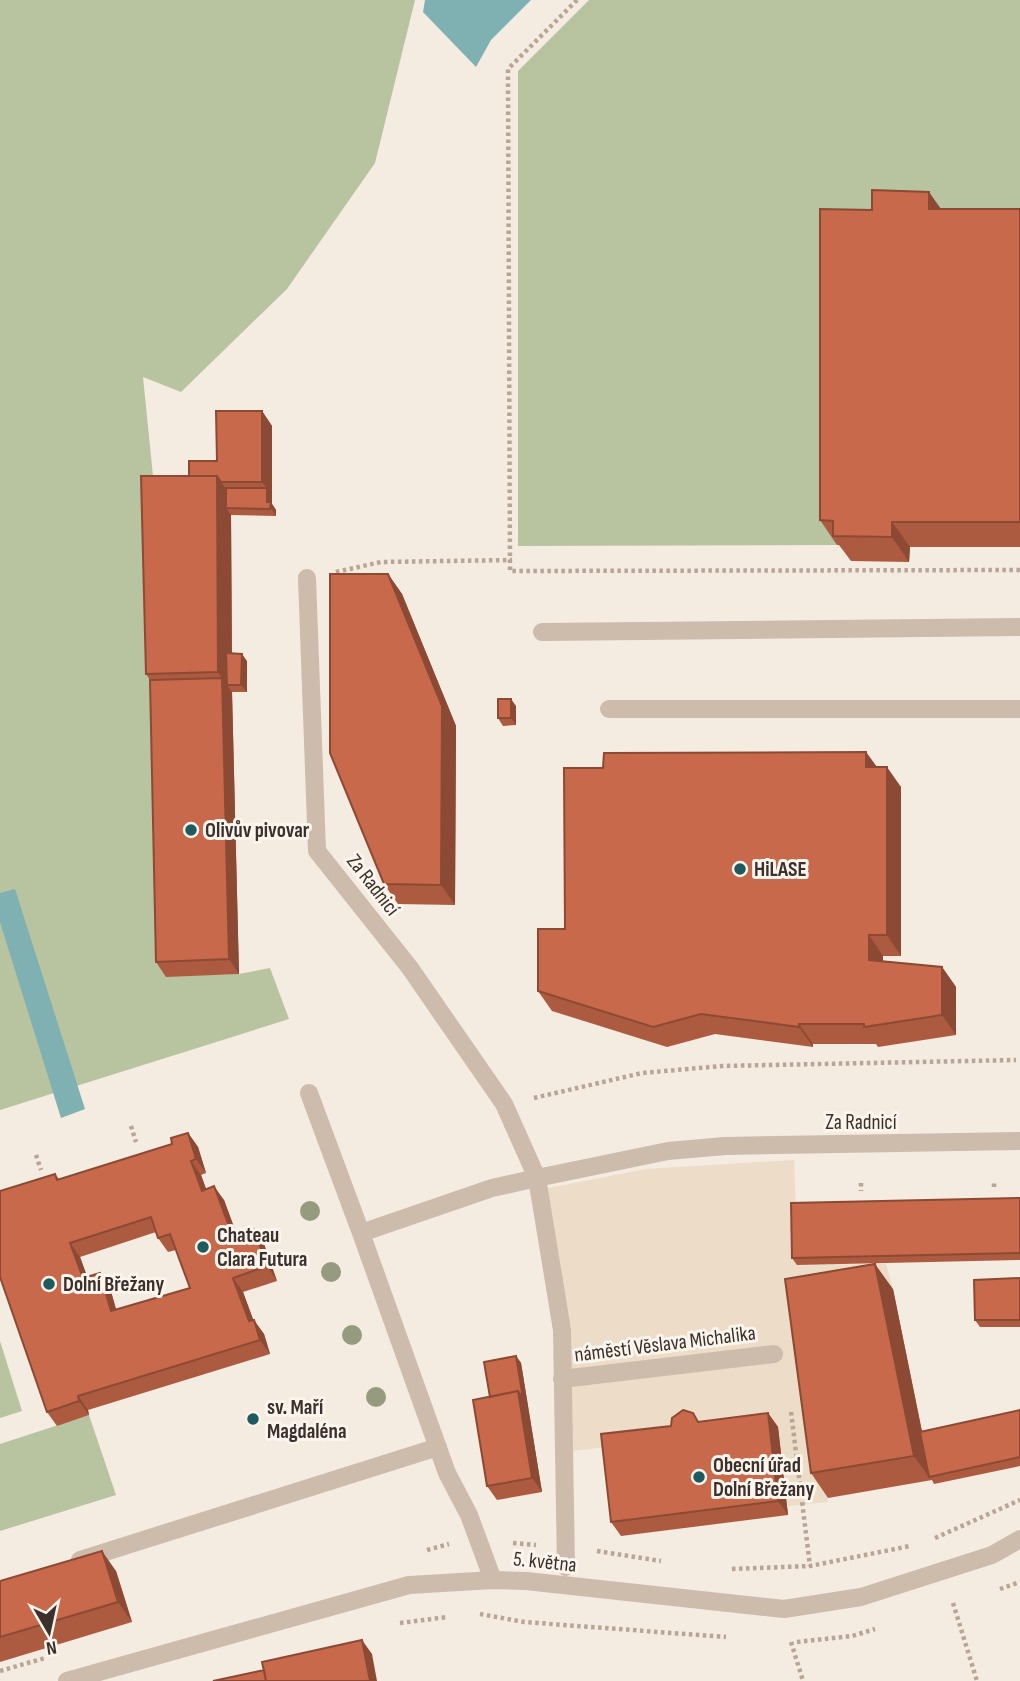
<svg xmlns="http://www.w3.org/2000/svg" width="1020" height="1681" viewBox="0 0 1020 1681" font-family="'Sofia Sans Condensed',sans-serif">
  <rect width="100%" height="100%" fill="#f4ebe1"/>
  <path fill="#b8c4a0" d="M0 0H415L375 163 287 289 181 392 143 377 155 496 166 976 239 974 270 968 289 1019 0 1110Z
    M589 0H1020V234L837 235V545L518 546V71Z
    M0 1341 22 1411 0 1418Z
    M89 1415 116 1495 0 1531V1444Z"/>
  <path fill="#ecdcc8" d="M794 1160 798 1265 886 1264 893 1289 803 1304 828 1502 788 1506 778 1428 563 1452 562 1330 538 1190 646 1169Z"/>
  <path fill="#7fb0b2" d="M425 0H531L491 40 476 67 423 12Z
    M15 889 85 1109 61 1118 0 922V893Z"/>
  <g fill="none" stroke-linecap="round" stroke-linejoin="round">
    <path stroke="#b9a596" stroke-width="4.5" stroke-dasharray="3.5 3.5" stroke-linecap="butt" d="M577 0 508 69 510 571 1020 570
      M336 572 381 562 512 560
      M534 1098 642 1073 722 1066 1016 1060
      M131 1126 136 1142
      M36 1155 41 1170
      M861 1183V1191
      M994 1187V1181
      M791 1412 810 1566
      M935 1538 1020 1500
      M513 1543 536 1545
      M427 1550 449 1544
      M597 1551 661 1561
      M732 1569 810 1566 910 1546
      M1000 1589 1020 1582
      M953 1603 977 1681
      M480 1614 524 1622 726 1637
      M400 1623 447 1617
      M791 1642 803 1681
      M797 1642 852 1636 875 1629
      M0 1671 45 1658"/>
    <path stroke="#cdbbac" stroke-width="18" d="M542 632 1020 627
      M609 709H1020
      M309 1093 361 1233 492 1188 537 1178
      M361 1233 447 1473 469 1515 493 1580
      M80 1560 438 1447"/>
    <path stroke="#cdbbac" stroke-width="18" d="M307 578 317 851 410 968 504 1104 537 1178 562 1330 566 1567
      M537 1178 668 1151 725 1146 1020 1141
      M562 1379 774 1354"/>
    <path stroke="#cdbbac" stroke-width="18" d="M67 1681 409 1585 493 1580 526 1581 784 1609 861 1597 992 1555 1020 1539"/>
  </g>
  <g fill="#969b7f">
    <circle cx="310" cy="1211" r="10"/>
    <circle cx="331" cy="1272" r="10"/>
    <circle cx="352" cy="1335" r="10"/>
    <circle cx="376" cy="1397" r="10"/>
  </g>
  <path fill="#ac5a40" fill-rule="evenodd" d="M941 209H1020V547H910L909 562 851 561 839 545H837L820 520Z
    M262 411 272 426V504L276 510V516L231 515 232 653 247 661V692H232L239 974 166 977 156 962 150 680 146 674 189 476 217 461Z
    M388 574 402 594 456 726 455 905 398 904 384 884Z
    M516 706V725L503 726 498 718Z
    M866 752 877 767 901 787V956H883V961L942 967 956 987V1035L878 1047 876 1044H813V1047L715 1034 667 1047 552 1011 538 991 565 929 603 768Z
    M188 1133 198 1147 206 1173 201 1175 206 1189 224 1200 237 1236 264 1244 277 1281 243 1292 253 1320 264 1334 270 1354 88 1410 89 1415 57 1426 47 1412 55 1174 59 1179 172 1144ZM156 1232 158 1238 168 1252 176 1250 190 1288 116 1310 110 1288 100 1273 87 1277 80 1257Z
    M1020 1198V1260L797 1265 792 1258Z
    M1020 1278V1327H980L975 1320Z
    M893 1289 922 1431 1020 1410V1466L934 1484 932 1480 828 1498 811 1473Z
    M516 1356 521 1363 542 1492 497 1500 487 1486 490 1397Z
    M768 1413 778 1427 788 1515 621 1536 611 1522 699 1422Z
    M116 1571 132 1622 0 1662V1581Z"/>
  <path fill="#8c4a34" d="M929 192 946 216 929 209Z
    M262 411 272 426V504L276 510V516L267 502V488L262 482Z
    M217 476 231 496 226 508 231 515 232 685H227L232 692 239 974 229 959 222 678 218 672Z
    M892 522 910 547 909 562 892 537Z
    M388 574 402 594 456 726 455 905 441 885Z
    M242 654 247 661V692L241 685Z
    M511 699 516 706V725L511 718Z
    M866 752 880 772 866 767Z
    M887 767 901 787V956L887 935Z
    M869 935 883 956V980L869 960Z
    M942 967 956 987V1035L942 1015Z
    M799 1024 813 1044V1047L799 1027Z
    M188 1133 198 1147 206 1173 196 1159Z
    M191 1161 201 1175 212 1205 202 1191Z
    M214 1186 224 1200 243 1251 233 1237Z
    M254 1229 264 1244 277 1281 267 1266Z
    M70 1243 80 1257 93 1292 83 1278Z
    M875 1264 893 1289 931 1477H929L914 1456Z
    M100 1273 110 1288 121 1326 111 1311Z
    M233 1278 243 1292 259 1335 249 1321Z
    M254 1320 264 1334 270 1354 260 1340Z
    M516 1356 521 1363 542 1492 532 1478 518 1391Z
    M78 1396 88 1410 89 1415 79 1401Z
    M768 1413 778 1427 788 1515 778 1501Z
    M102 1551 116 1571 132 1622 118 1602Z
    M362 1640 372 1654 377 1681H370Z"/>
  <path fill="#c8694b" stroke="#8c4a34" stroke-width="2" fill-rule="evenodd" d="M872 190 929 192V209H1020V522H892V537L833 536V521L820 520V209L872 210Z
    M216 411H262V482H221L217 476H189V461H217Z
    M141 476H217L218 672 146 674Z
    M226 488H267V502H271L270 509 226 508Z
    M330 574H388L442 706 441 885 384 884 330 753Z
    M226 653 242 654 241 685H227Z
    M222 678 229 959 156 962 150 680Z
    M498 699H511V718H498Z
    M866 752V767H887V935H869V960L942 967V1015L864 1027V1024H799V1027L701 1014 653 1027 538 991V929H565L564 768H603L604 753Z
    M188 1133 196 1159 191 1161 202 1191 214 1186 233 1237 254 1229 267 1266 233 1278 249 1321 254 1320 260 1340 78 1396 79 1401 47 1412 0 1277V1191L55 1174 57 1180 172 1144 171 1138ZM151 1217 158 1238 170 1234 190 1288 111 1311 100 1273 83 1278 70 1243Z
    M1020 1198V1253L792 1258 791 1203Z
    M875 1264 914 1456 811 1473 785 1279Z
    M1020 1278V1320H975L974 1280Z
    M516 1356 523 1398 518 1391 490 1397 484 1362Z
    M518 1391 532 1478 487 1486 473 1400Z
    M683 1410 693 1413 698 1422 768 1413 778 1501 611 1522 601 1434 671 1426 672 1418Z
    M1020 1410V1457L929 1477 920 1432Z
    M102 1551 118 1602 0 1637V1581Z
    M362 1640 370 1681H266L262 1662Z
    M264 1670 266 1681H213Z"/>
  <g fill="#1f5a5e" stroke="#fbf5ee" stroke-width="2.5">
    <circle cx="191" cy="830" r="7"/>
    <circle cx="740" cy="869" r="7"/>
    <circle cx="203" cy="1247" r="7"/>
    <circle cx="49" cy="1284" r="7"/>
    <circle cx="253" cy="1419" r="7"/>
    <circle cx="699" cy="1477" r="7"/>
  </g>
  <g text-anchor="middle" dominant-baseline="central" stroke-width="6" stroke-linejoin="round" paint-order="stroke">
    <g font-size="21" font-weight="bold" fill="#3b302b" stroke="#fbf5ee" text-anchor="start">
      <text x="205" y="830">Olivův pivovar</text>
      <text x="754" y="869">HiLASE</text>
      <text x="217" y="1235">Chateau<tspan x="217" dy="24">Clara Futura</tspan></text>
      <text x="63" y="1284">Dolní Břežany</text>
      <text x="267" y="1407">sv. Maří<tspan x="267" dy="24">Magdaléna</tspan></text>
      <text x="713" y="1465">Obecní úřad<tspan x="713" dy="24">Dolní Břežany</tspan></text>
    </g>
    <g font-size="21" fill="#3b302b" stroke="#fbf5ee">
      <text transform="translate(373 885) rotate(52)">Za Radnicí</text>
      <text x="861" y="1122">Za Radnicí</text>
      <text transform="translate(665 1344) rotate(-7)">náměstí Věslava Michalika</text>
      <text transform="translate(545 1562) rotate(6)">5. května</text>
    </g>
  </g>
  <g transform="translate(49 1632) rotate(171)" stroke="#fbf5ee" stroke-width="5" paint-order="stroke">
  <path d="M0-5L12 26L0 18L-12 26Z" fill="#3b302b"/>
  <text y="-10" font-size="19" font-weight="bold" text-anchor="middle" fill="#3b302b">N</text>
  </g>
</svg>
